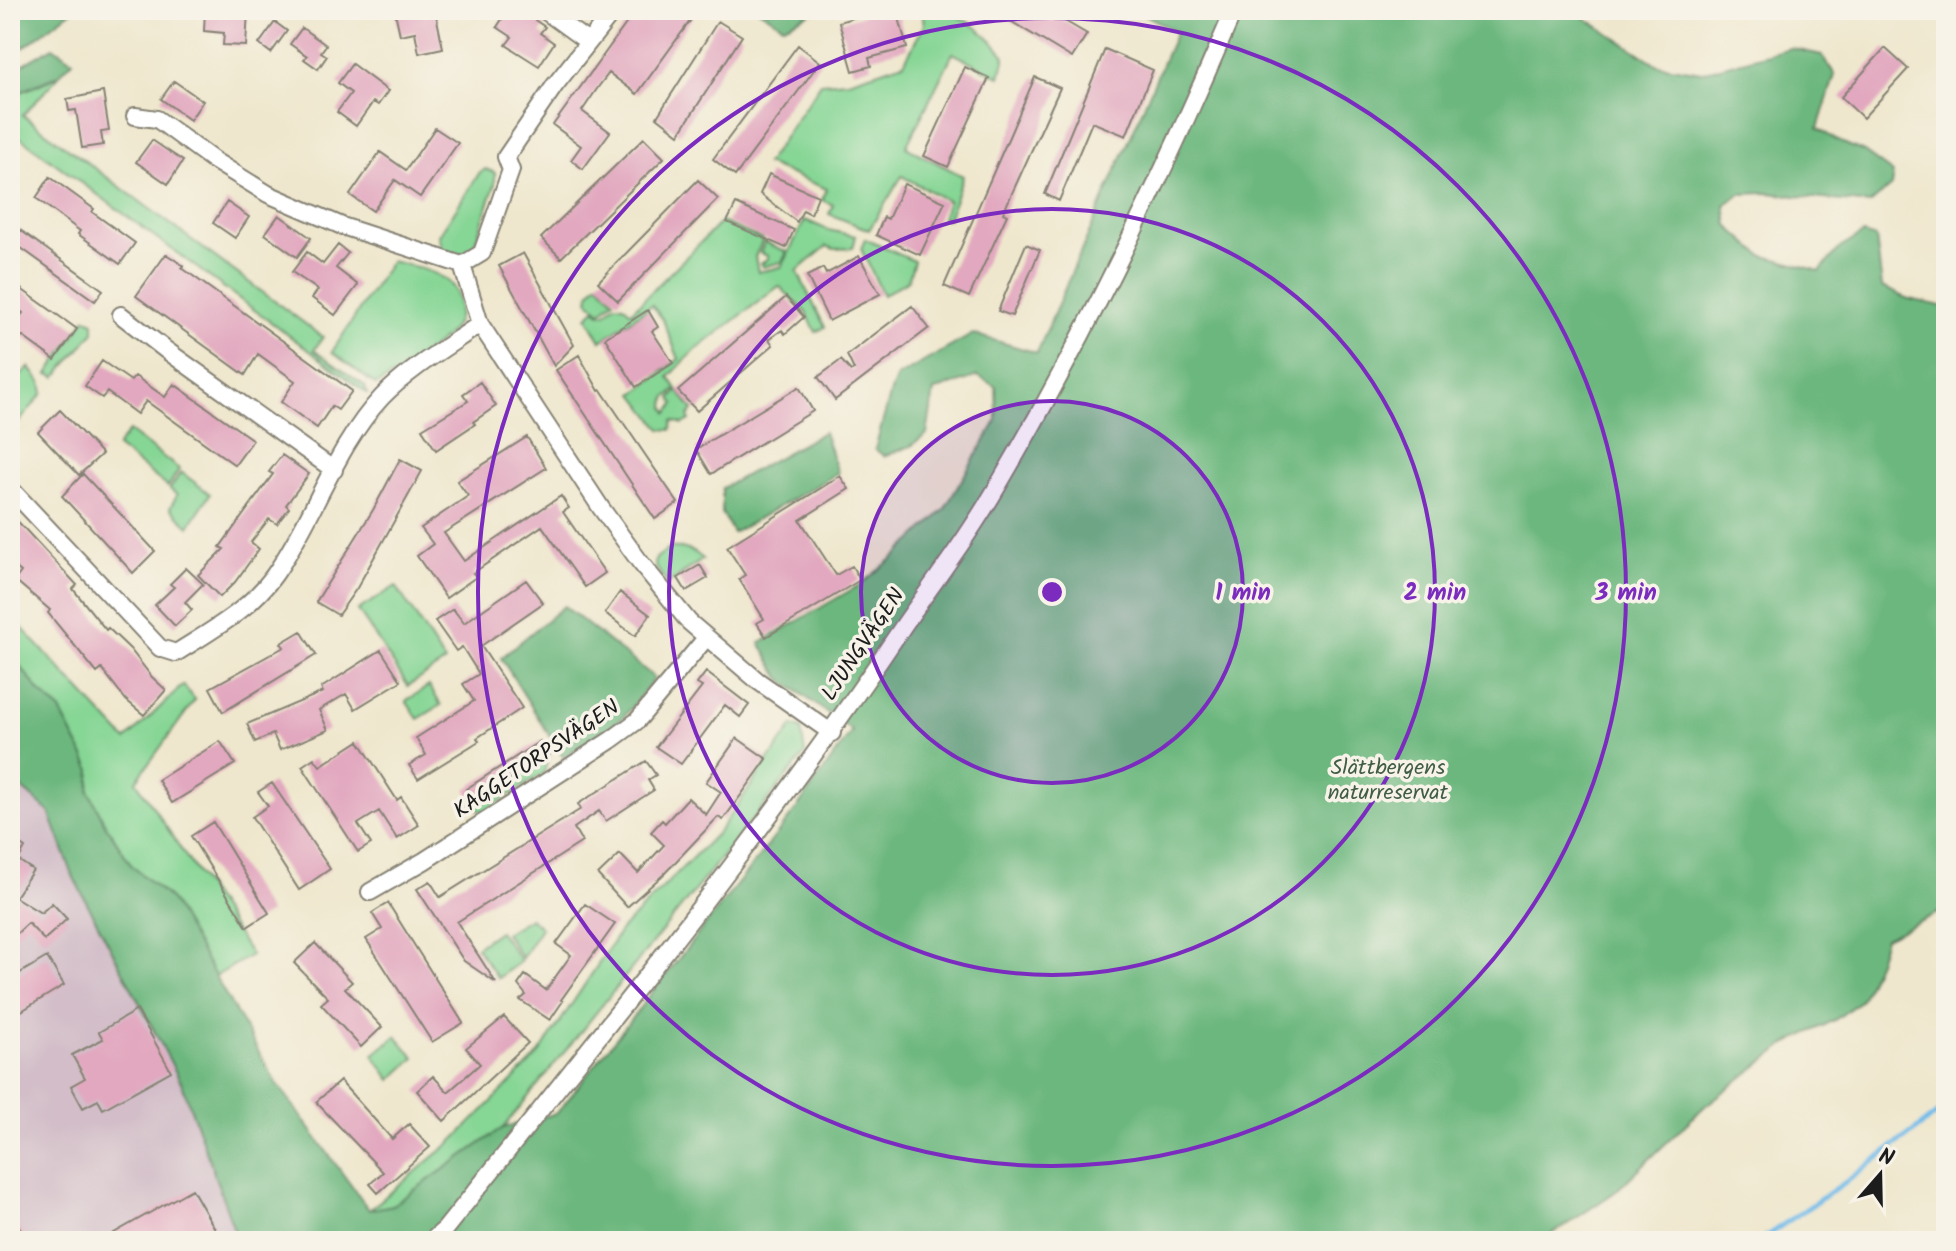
<svg xmlns="http://www.w3.org/2000/svg" width="1956" height="1251" viewBox="0 0 1956 1251" font-family="Kalam,sans-serif">
  <rect width="100%" height="100%" fill="#f7f3e8"/>
  <filter id="ink" filterUnits="userSpaceOnUse"><feTurbulence type="fractalNoise" baseFrequency=".0125" numOctaves="2"/><feDisplacementMap in="SourceGraphic" scale="16" xChannelSelector="R" yChannelSelector="G"/><feConvolveMatrix kernelMatrix="1 2 1 2 8 2 1 2 1" color-interpolation-filters="sRGB"/></filter>
  <filter id="wash" filterUnits="userSpaceOnUse"><feTurbulence type="fractalNoise" baseFrequency=".006" numOctaves="4" result="noise"/><feDisplacementMap in="SourceGraphic" scale="32" xChannelSelector="R" yChannelSelector="G"/><feGaussianBlur stdDeviation="1.8" result="paint"/><feColorMatrix in="noise" values="0 0 0 0 0 0 0 0 0 0 0 0 0 0 0 0 0 1.4 0 .05"/><feComposite in="paint" operator="in"/></filter>
  <g filter="url(#wash)">
    <rect width="100%" height="100%" fill="#efe7cd"/>
    <path fill="#d2bdc8" d="M10 778 49 811 74 878 182 1084 238 1241H10Z"/>
    <path fill="#86d695" stroke="#517958" stroke-width="2" d="M922 10C960 10 982 28 1005 56L1000 77 953 53 906 147 963 176 948 219 942 218 948 201 902 176 869 230 829 214 833 205 822 200 827 189 766 164 821 83 848 81 904 63 924 25Z
      M59 76 23 115 323 337 314 350 365 386 367 393 10 130V97Z
      M486 169 495 173V185L473 249 457 258 443 251 439 235 480 172Z
      M805 220 828 230 856 236 853 248 834 249 827 246 797 271 825 327 816 332 806 312 779 286 692 353 669 377 677 389 666 398 665 407 668 413 675 404 671 398 678 391 693 410 688 416 690 420 683 424 673 421 671 430 661 429 634 394 679 359 663 320 652 305 601 341 587 317 595 309 601 314 606 313 615 304 623 305 631 312 721 222 763 240 755 257 758 272 781 267Z
      M865 239 914 261 908 280 883 295 861 249Z
      M765 242 787 252 782 262 762 267 761 264 768 259V256L760 253Z
      M391 261C409 266 436 270 450 283 461 294 462 318 452 330 440 344 393 377 376 385L332 352Z
      M598 283 614 300 601 312 588 300 590 292Z
      M86 318 94 322V332L56 377 48 374Z
      M29 367 41 382 43 393 10 433V385Z
      M129 431 179 469 168 487 117 447Z
      M181 472 210 494 189 526 170 508 177 495 170 489Z
      M670 548C683 547 694 550 703 559L668 584 655 566 656 558Z
      M396 586 445 662 408 686 358 610Z
      M10 615 126 740 183 685 195 700 136 781 251 955 214 977 171 900 132 866 106 825 88 791 91 770 59 709 41 693 10 653Z
      M429 686 441 705 418 719 406 701Z
      M793 726 801 729 805 754 503 1128 393 1205 369 1210 453 1141 538 1055 621 930 719 831Z
      M549 756 544 773 483 812 471 805Z
      M530 918 541 928 522 958 505 933Z
      M499 931 521 961 498 978 476 947Z
      M396 1036 415 1058 391 1080 373 1055Z"/>
    <path fill="#6cb77e" stroke="#446a4d" stroke-width="2" d="M10 10H73L20 50 10 54Z
      M759 10H817L784 26Z
      M1137 10H1573L1658 65 1702 72 1790 48 1822 55 1835 75 1818 128 1836 140 1864 152 1893 173 1891 186 1870 204 1768 193 1740 194 1725 205 1728 226 1761 255 1820 271 1840 248 1863 234 1876 238 1882 287 1909 299 1946 307V909L1885 938 1878 961 1861 1000 1835 1020 1786 1044 1705 1106 1615 1192 1542 1241H238L182 1084 74 878 49 812 10 778V653L41 693 59 709 91 770 89 791 106 826 132 866 171 900 276 1082 369 1210 393 1205 503 1128 557 1113 795 811 852 731 781 679 760 643 861 584 897 555 944 510 997 420 996 387 978 376 934 391 927 434 911 446 884 456 875 449 892 388 897 377 973 334 1037 353 1176 32Z
      M53 47 73 61 59 75 10 96V72Z
      M824 432 838 473 733 533 722 513V488Z
      M564 606 655 678 623 718 563 757 501 658Z"/>
    <g fill="none" stroke-linecap="round" stroke-linejoin="round">
      <path stroke="#70bbe9" stroke-width="5" d="M1759 1241 1850 1179 1946 1107"/>
    </g>
    <g id="blocks">
      <path fill="#e2a8bf" d="M205 10H248L246 46 223 45 224 33 204 31Z
        M404 10H435L443 48 419 53 415 32 400 35 395 12Z
        M508 10H520L545 27 540 33 554 43 539 66 506 45 512 37 497 27Z
        M636 10H698L637 94 609 73 599 86 582 111 610 132 583 169 571 160 581 146 553 125Z
        M880 10H897L907 48 869 58 871 66 853 71 839 22Z
        M992 10H1046L1087 34 1072 58Z
        M718 21 742 36 679 134 657 117Z
        M275 22 287 31 271 53 259 44Z
        M302 28 326 45 321 52 327 56 318 69 304 59 307 56 290 44Z
        M798 45 820 62 735 176 713 159Z
        M1885 48 1908 69 1863 118 1841 97Z
        M1105 49 1153 70 1126 136 1092 122 1059 201 1045 194Z
        M352 64 388 91 378 105 373 102 356 126 337 112 351 93 338 83Z
        M965 67 989 78 948 167 924 156Z
        M1035 77 1060 88 1003 213 1007 215 969 297 944 286Z
        M174 81 203 101 190 120 161 99Z
        M103 92 109 131 101 132 103 145 82 148 76 110 69 111 67 99Z
        M435 128 458 143 420 197 395 180 373 211 350 195 380 152 406 170Z
        M644 138 664 158 561 258 541 238Z
        M152 140 183 161 168 184 136 162Z
        M769 174 818 196 811 214 803 210 797 222 760 194Z
        M50 177 94 209 92 212 135 243 120 264 78 234 80 231 36 198Z
        M698 180 718 199 618 301 598 282Z
        M904 184 945 202 920 255 876 235 884 217 888 219Z
        M227 202 249 217 235 238 213 223Z
        M736 204 794 230 786 248 727 222Z
        M279 215 311 238 297 257 265 234Z
        M16 227 103 290 95 301 10 240V235Z
        M1026 244 1040 250 1012 316 998 311Z
        M338 245 348 253 336 268 358 285 335 315 312 298 318 290 292 272 307 252 323 264Z
        M523 253 574 345 554 366 499 266Z
        M166 254 184 266 182 268 352 391 338 410 332 406 317 428 281 402 295 381 258 354 245 375 136 296Z
        M859 256 880 294 829 321 807 276 823 268 826 274Z
        M10 281 77 329 55 360 11 328 23 313 10 303Z
        M786 297 804 317 785 334 782 330 769 339 773 345 697 411 678 391Z
        M912 306 929 328 835 400 818 377 841 360 851 371 854 370 847 355Z
        M648 310 658 327 652 331 673 363 636 387 605 338Z
        M579 355 599 391 601 390 678 503 655 519 556 370Z
        M102 361 131 381 135 376 165 397 174 384 253 440 235 465 146 401 137 414 107 392 102 398 85 386Z
        M480 382 496 406 473 422 475 424 436 450 422 429 468 401 463 394Z
        M799 387 813 411 711 474 696 449Z
        M60 410 102 454 79 475 38 432Z
        M527 437 546 468 444 533 464 561 561 496 569 508 563 512 605 573 585 587 542 526 473 573 476 577 446 598 417 556 433 544 421 528 468 496 457 481Z
        M282 455 309 474 286 505 289 508 277 524 269 519 251 542 259 549 235 582 220 597 198 575 224 549 220 547 273 474 269 472Z
        M400 459 422 471 357 588 338 615 316 602 373 510Z
        M83 474 155 551 133 573 62 496Z
        M840 476 849 489 800 520 836 575 852 566 860 580 766 637 757 623 764 619 739 579 745 575 727 547Z
        M10 513 77 585 73 589 106 630 108 628 130 649 152 677 166 690 144 715 126 700 102 669 97 673 48 613 50 610 15 580 21 572 10 563Z
        M700 565 708 578 686 591 678 578Z
        M186 568 203 584 185 602 192 610 175 626 155 605 174 587 170 584Z
        M526 580 543 603 481 646 522 708 477 738 479 741 418 779 409 765 426 755 416 738 474 701 463 684 479 674 462 647 456 651 435 621 453 609 464 623Z
        M620 592 650 615 635 636 605 613Z
        M301 631 316 655 223 712 210 688 284 647 281 643Z
        M381 650 401 681 355 709 346 694 319 710 328 730 280 750 273 734 255 742 247 724 323 692 321 688Z
        M706 672 749 705 740 717 725 705 681 764 656 747 702 687 697 684Z
        M737 738 767 759 723 820 718 817 664 874 627 907 598 875 620 854 638 873 664 845 651 832 662 820 665 823 688 798 706 815 721 792 706 782Z
        M220 741 235 764 172 803 158 780Z
        M359 741 397 800 401 797 419 825 397 839 379 811 358 824 371 844 358 852 302 766 314 758 320 766Z
        M540 741 549 754 474 802 466 789Z
        M646 761 656 775 648 780 654 790 606 821 599 811 574 828 582 842 457 922 496 983 464 961 417 889 430 881 440 897 581 809 578 804Z
        M272 783 330 869 299 890 252 817 268 806 258 792Z
        M213 822 269 913 247 927 191 836Z
        M10 838 25 848 18 860 33 870 15 897 41 913 52 903 67 919 44 940 28 923 10 940Z
        M388 903 463 1023 432 1042 366 939 382 929 372 913Z
        M585 904 615 924 561 1000 563 1001 550 1020 520 1000 526 995 518 985 525 975 546 990 571 955 556 944Z
        M315 943 352 982 345 988 382 1027 361 1047 321 1004 328 998 294 963Z
        M47 957 64 985 10 1018V979Z
        M137 1010 171 1071 103 1109 98 1100 83 1108 71 1086 85 1078 72 1055 103 1039 99 1032Z
        M504 1017 528 1043 444 1121 417 1091 433 1076 448 1092 480 1064 466 1048Z
        M340 1081 392 1139 409 1124 430 1147 378 1193 370 1184 383 1172 316 1102Z
        M192 1189 222 1241H100Z
        M10 1210 27 1241H10Z"/>
    </g>
  </g>
  <g filter="url(#ink)">
    <use href="#blocks" fill-opacity="0" stroke="#868274" stroke-width="2"/>
    <g fill="none" stroke-linecap="round" stroke-linejoin="round">
      <g stroke="#868274" stroke-width="20">
        <path id="minor" d="M544 10 588 42
          M614 10 555 85 506 157 511 170 482 253 462 265 480 324 601 508 640 562 689 622 758 681 832 733
          M135 116 157 119 213 160 268 194 342 226 462 265
          M121 315 166 350 334 470
          M10 488 160 648 176 653C212 630 251 609 275 574 314 518 335 447 382 397 410 368 447 347 480 324
          M370 892 424 861 611 740 637 721 706 638
          M431 1241 445 1229C602 1033 762 837 902 628 935 580 971 533 1000 482 1089 330 1165 172 1234 10"/>
      </g>
      <use href="#minor" stroke="#fff" stroke-width="16"/>
    </g>
  </g>
  <circle cx="1052" cy="592" r="191" fill="#7b2cbf" fill-opacity=".12"/>
  <g fill="none" stroke="#7b2cbf" stroke-width="4">
    <circle cx="1052" cy="592" r="191"/>
    <circle cx="1052" cy="592" r="383"/>
    <circle cx="1052" cy="592" r="574"/>
  </g>
  <g text-anchor="middle" dominant-baseline="central" stroke-width="7" stroke-linejoin="round" paint-order="stroke">
    <g font-size="22" fill="#1c1c1c" stroke="#f7f3e8">
      <text transform="translate(864 645) rotate(-56)">LJUNGVÄGEN</text>
      <text transform="translate(537 760) rotate(-34)">KAGGETORPSVÄGEN</text>
    </g>
    <g font-size="22" fill="#415d46" stroke="#f7f3e8">
      <text x="1388" y="768">Slättbergens<tspan x="1388" dy="25">naturreservat</tspan></text>
    </g>
  </g>
  <circle cx="1052" cy="592" r="12" fill="#7b2cbf" stroke="#f7f3e8" stroke-width="4"/>
  <g font-size="24" text-anchor="middle" font-weight="bold" fill="#7b2cbf" stroke="#f7f3e8" stroke-width="7" stroke-linejoin="round" paint-order="stroke">
    <text x="1243" y="600">1 min</text>
    <text x="1435" y="600">2 min</text>
    <text x="1626" y="600">3 min</text>
  </g>
  <rect width="1956" height="1251" fill="none" stroke="#f7f3e8" stroke-width="40"/>
  <g transform="translate(1880 1175) rotate(20)" stroke="#f7f3e8" stroke-width="6" paint-order="stroke">
  <path d="M0-6L14 30L0 20L-14 30Z" fill="#1c1c1c"/>
  <text y="-12" font-size="22" font-weight="bold" text-anchor="middle" fill="#1c1c1c">N</text>
  </g>
</svg>
